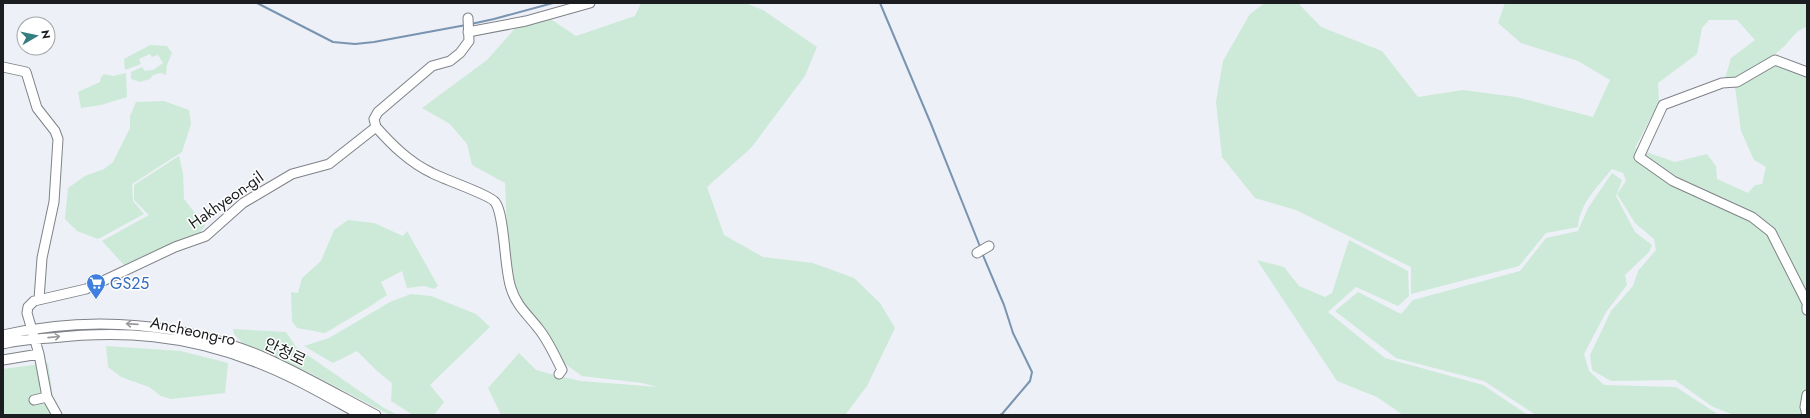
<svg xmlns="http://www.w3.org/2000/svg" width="1810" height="418" viewBox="0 0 1810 418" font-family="Jost,'Noto Sans KR',sans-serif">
  <rect width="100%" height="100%" fill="#edf0f7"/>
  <path fill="#ccead7" d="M641 3H745L763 10 817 47 805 76 751 148 707 187 724 235 763 257 813 263 854 278 880 303 895 328 867 386 845 415H501L488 388 519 353 536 370 558 376 581 381 658 387 642 383 582 376 565 364 542 328 519 302 513 286 508 254 505 183 472 165 467 144 450 124 422 108 487 60 518 25 549 18 576 36 635 16Z
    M1265 3H1298L1321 27 1382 51 1418 97 1463 90 1516 97 1593 117 1610 80 1578 61 1521 43 1498 23 1505 3H1807V27C1793 31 1790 43 1779 51 1762 64 1744 73 1724 82L1731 58 1755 40 1737 20H1709L1702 28 1697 54 1658 83 1659 102 1635 148 1675 162 1707 154 1716 166 1717 179 1748 193 1755 185 1762 184 1766 167 1754 160 1741 131 1735 87 1777 64 1807 77V415H1734L1713 407 1675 380 1611 381 1592 370 1590 355 1611 311 1633 286 1638 271 1656 250 1654 239 1635 223 1617 194 1626 181 1623 173 1612 169C1599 185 1579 204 1578 227L1546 233 1519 266 1411 294V267L1296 210 1255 198 1222 157 1216 102 1223 61 1250 14Z
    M150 45 167 46 172 53 167 65 166 75 161 73 153 75 150 79 140 82 131 79V72L142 67 145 71 153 70 163 63 158 55 152 57 150 54 139 59 141 64 125 70 124 59Z
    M126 73 127 97 101 105 81 108 78 92 100 82 101 77 104 74 113 76Z
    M164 101 189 110 191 124 182 152 132 184 133 201 144 214 98 239 77 231 65 219 68 188 85 176 104 169 113 162 130 128V116L136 102Z
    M179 156 183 173 184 199 205 226 198 235 175 242 124 265 102 241 149 215 134 200V185Z
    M1612 173 1622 180 1616 196 1635 232 1652 245 1649 252 1625 275 1627 285 1606 312 1584 354 1589 371 1604 385 1676 387 1719 415H1536L1484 381 1396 358 1335 311 1358 292 1401 314 1413 300 1520 271 1546 238 1578 231 1588 208Z
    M348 220 374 223 403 236 407 231 438 286 434 289 424 286 407 288 402 271 381 282 387 295 369 307 325 333 297 328 292 321 291 292 298 293 302 278 321 261 334 230Z
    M1349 240 1408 271 1409 296 1398 306 1356 287 1328 312 1385 358 1483 385 1528 415H1403L1377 397 1337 381 1257 260 1284 267 1299 286 1325 297 1332 293Z
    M411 294 431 296 476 314 490 327 430 385 444 402 434 415H413L391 401 392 383 377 371 357 351 333 363 304 346 329 338 390 302Z
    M233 329 286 332 296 347 384 408 398 415H390L310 373 277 358 245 346 234 334Z
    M106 346 181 351 228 363 225 393 171 399 161 396 149 387 121 377 108 367Z
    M48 363 53 396 63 415H3V369Z"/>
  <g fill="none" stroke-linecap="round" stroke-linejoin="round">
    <path stroke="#7994b0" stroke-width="2" d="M257 3 333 42 355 44 374 42 466 25
      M880 3 931 124 981 249
      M471 24 494 19 553 3
      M982 253 1004 305 1013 333 1032 372 1030 381 1002 414 1000 415"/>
    <g stroke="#7f8288" stroke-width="11">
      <path id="minor" d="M468 32 526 21 590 3
        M3 67 26 72 37 108 55 131 58 139 54 202 42 258 39 299
        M1807 72 1775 60 1737 82 1722 83 1663 105 1639 157 1673 181 1752 217 1771 232 1807 303V310
        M376 127C392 145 409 162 432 173 443 179 490 195 495 202 505 214 504 269 511 288 516 305 527 314 538 328 548 340 555 356 562 370L559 374
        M977 253 989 246
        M3 335C92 315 184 322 268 359 305 376 340 396 376 415
        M3 344C18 340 35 339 51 338 123 330 185 335 253 361 291 375 326 396 361 415
        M3 360 39 354
        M34 400 47 397
        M57 415 47 397 39 354 27 313 28 307 34 301 86 289 175 247 206 236 243 203 292 174 329 164 376 127 374 119 378 112 432 66 450 61 460 53 469 41 468 18
        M1807 415 1805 407 1807 395"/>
    </g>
    <use href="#minor" stroke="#fff" stroke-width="9"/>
  </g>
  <defs><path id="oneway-shaft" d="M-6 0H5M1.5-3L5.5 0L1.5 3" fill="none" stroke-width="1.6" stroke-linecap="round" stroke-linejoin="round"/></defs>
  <g stroke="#99999b">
    <use href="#oneway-shaft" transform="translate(132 324) rotate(-176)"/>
    <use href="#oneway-shaft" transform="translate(54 337) rotate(-6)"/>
  </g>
  <defs>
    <g id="supermarket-pin" transform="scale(1)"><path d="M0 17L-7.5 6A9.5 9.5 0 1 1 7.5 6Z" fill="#3f7fe0" stroke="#fff"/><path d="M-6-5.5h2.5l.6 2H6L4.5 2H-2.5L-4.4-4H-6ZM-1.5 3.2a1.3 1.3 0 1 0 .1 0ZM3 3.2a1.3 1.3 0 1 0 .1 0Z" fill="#fff"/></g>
  </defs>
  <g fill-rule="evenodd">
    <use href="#supermarket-pin" x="96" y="283"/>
  </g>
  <g text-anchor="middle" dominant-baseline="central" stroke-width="3" stroke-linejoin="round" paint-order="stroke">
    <g font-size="16" fill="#1c1d20" stroke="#fff">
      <text transform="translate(226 200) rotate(-35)">Hakhyeon-gil</text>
      <text transform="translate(193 331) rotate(12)">Ancheong-ro</text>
      <text transform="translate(285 352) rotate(25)">안청로</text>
    </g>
    <g font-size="16" fill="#366cbe" stroke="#fff" text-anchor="start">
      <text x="110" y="283">GS25</text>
    </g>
  </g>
  <rect width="1810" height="418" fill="none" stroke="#1c1d20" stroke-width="8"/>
  <g transform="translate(36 36) rotate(81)"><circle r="19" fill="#ffffff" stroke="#a4a5a6"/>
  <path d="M0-3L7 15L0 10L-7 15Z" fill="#357e80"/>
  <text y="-6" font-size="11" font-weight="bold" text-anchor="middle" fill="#1c1d20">N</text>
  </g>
</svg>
